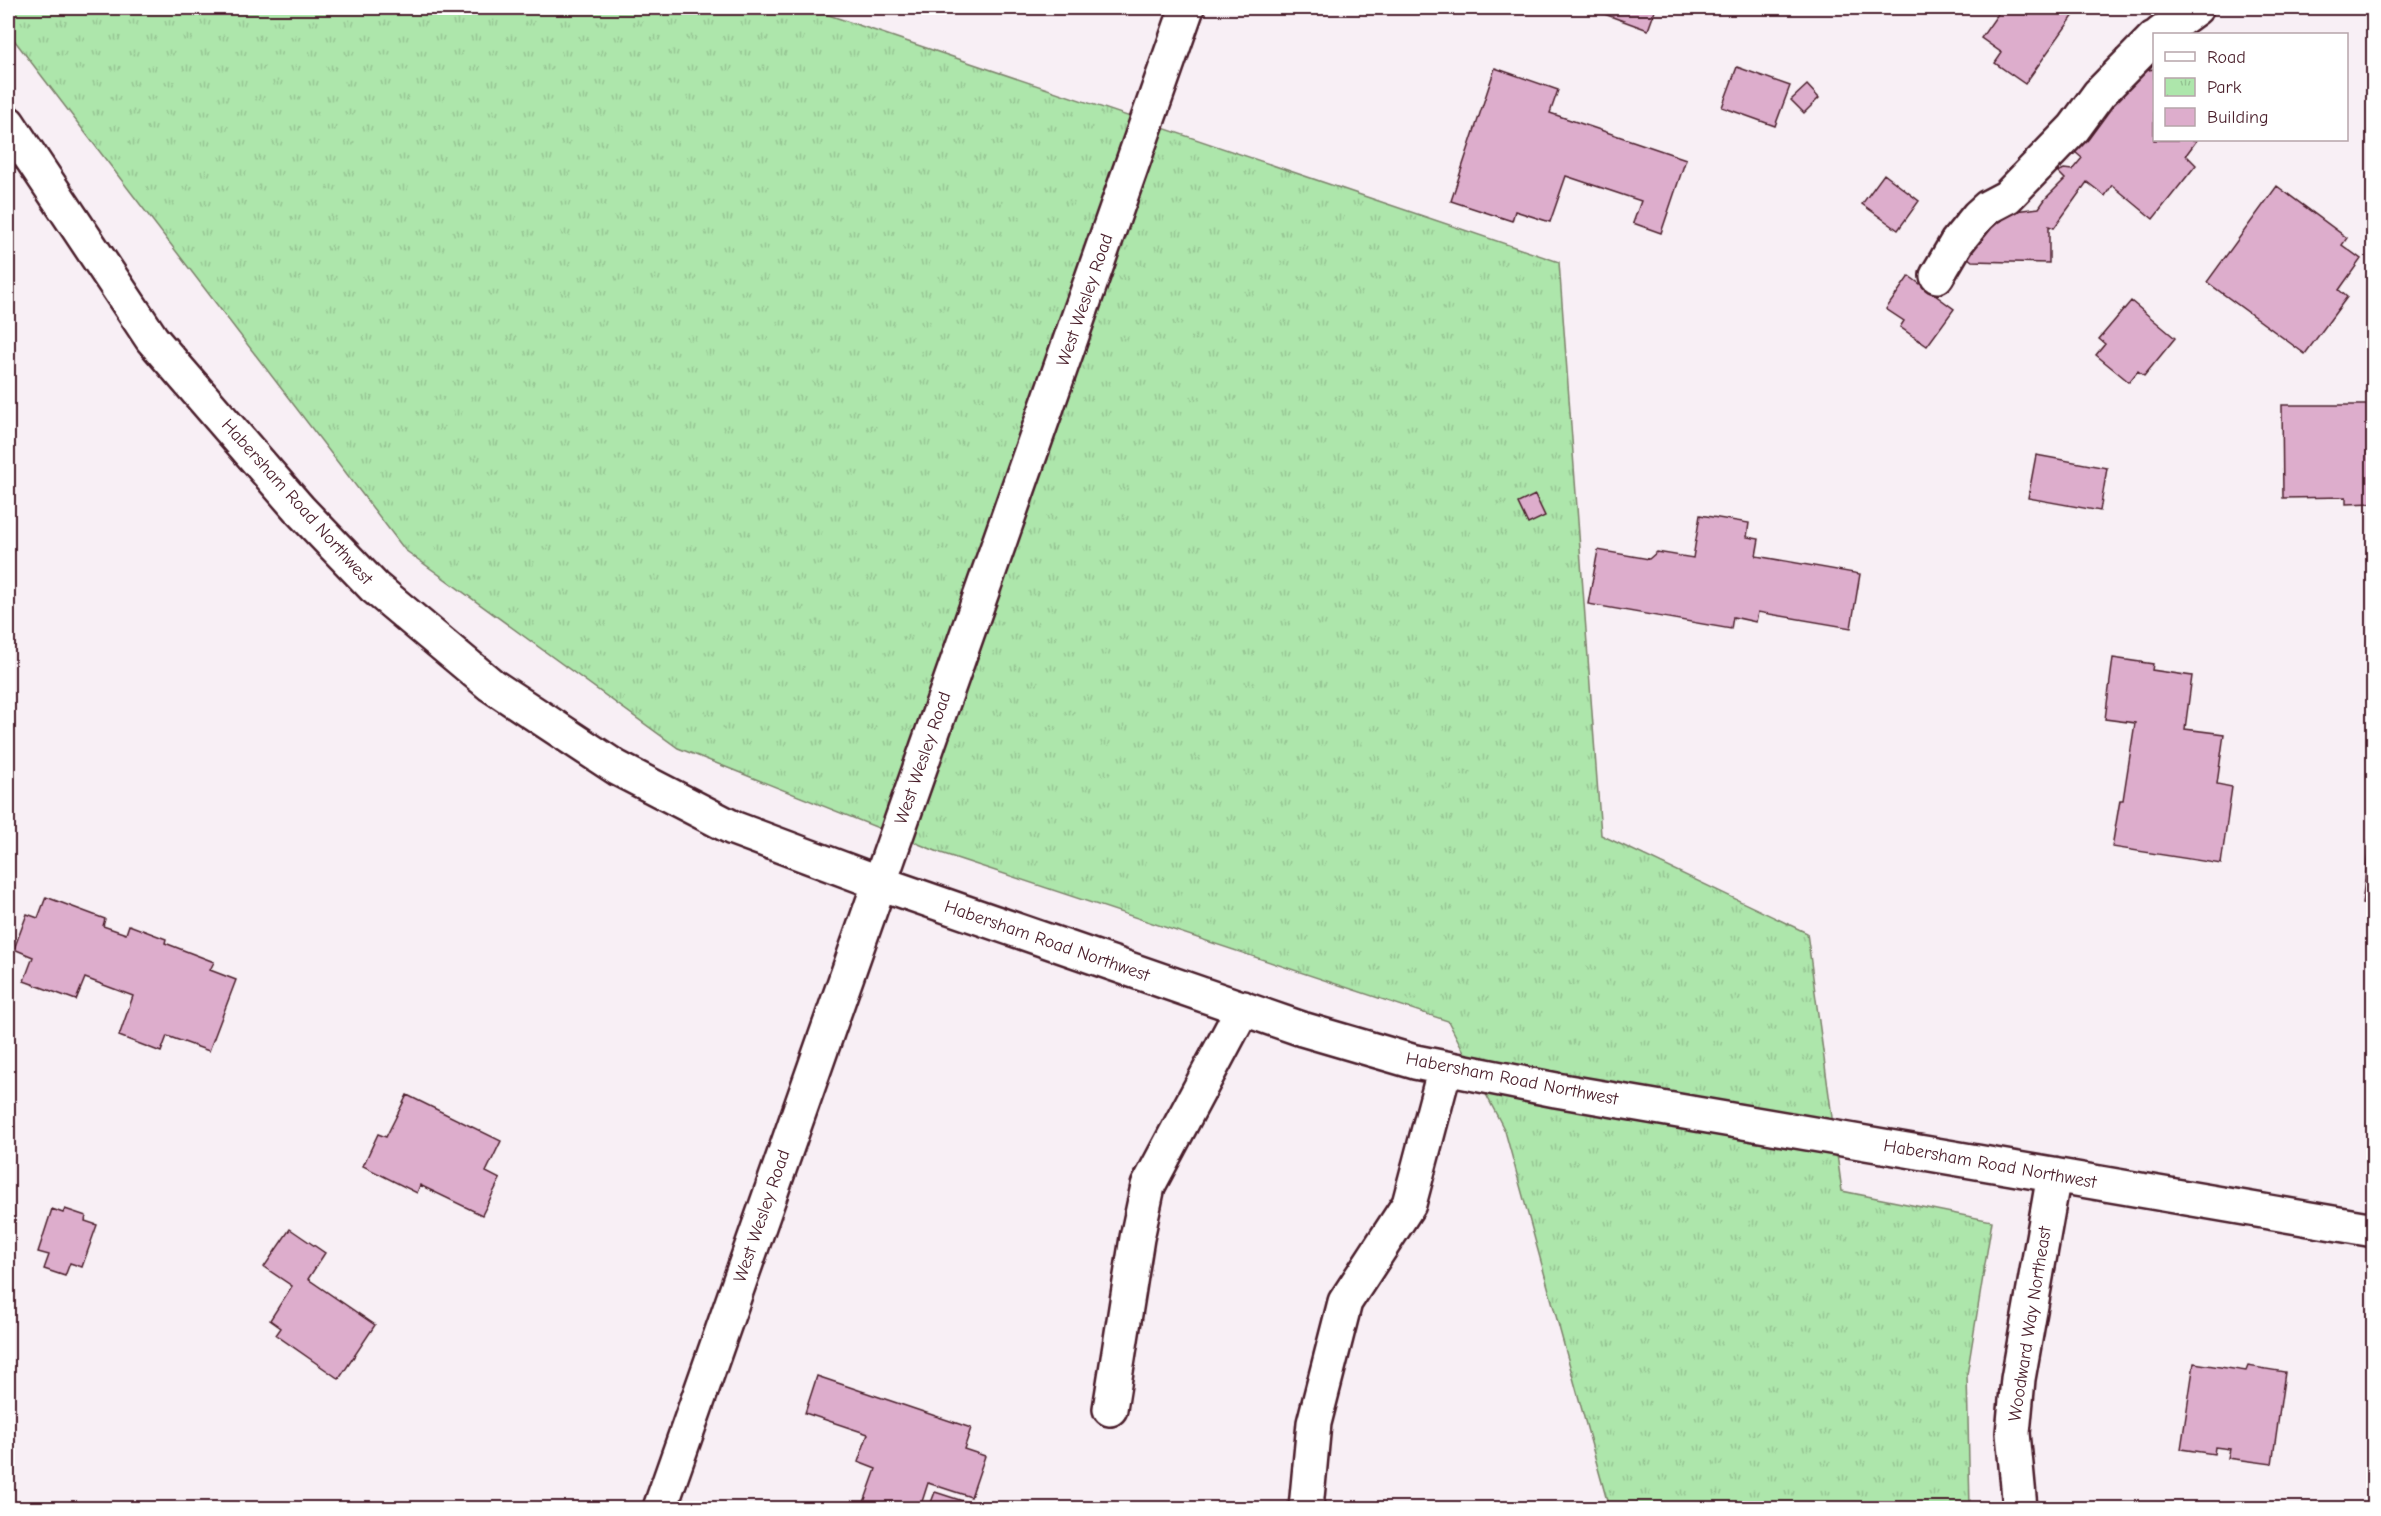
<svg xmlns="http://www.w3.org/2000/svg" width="2381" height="1516" viewBox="0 0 2381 1516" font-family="'Comic Neue',sans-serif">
  <defs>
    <pattern id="park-tufts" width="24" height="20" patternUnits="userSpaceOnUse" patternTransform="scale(1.5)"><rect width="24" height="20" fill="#ade6ab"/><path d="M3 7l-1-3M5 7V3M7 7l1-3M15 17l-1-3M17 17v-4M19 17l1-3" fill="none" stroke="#96c593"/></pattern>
  </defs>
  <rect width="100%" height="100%" fill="#f8eff5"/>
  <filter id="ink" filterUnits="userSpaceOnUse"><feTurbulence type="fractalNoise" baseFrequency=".0167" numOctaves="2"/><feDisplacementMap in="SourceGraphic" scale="12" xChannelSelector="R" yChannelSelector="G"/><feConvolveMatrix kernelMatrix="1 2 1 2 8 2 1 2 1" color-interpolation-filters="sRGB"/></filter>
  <g filter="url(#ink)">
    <path fill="url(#park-tufts)" stroke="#7c826b" stroke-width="1.5" d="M8 8H808L1559 262 1601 835 1807 933 1842 1191 1992 1221 1967 1375 1970 1508H1609L1505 1131 1448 1021 941 853 678 748 405 550 8 32Z"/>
    <path fill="#ddadcc" stroke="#4a1f2b" stroke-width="1.5" d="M1588 8H1656L1648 30Z
      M2002 8H2079L2025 84 1995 63 2002 53 1981 38Z
      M1737 67 1790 86 1775 126 1722 107Z
      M1495 68 1558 90 1550 113 1686 159 1661 233 1633 223 1641 201 1566 176 1550 222 1515 211 1512 221 1451 201Z
      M2154 69V140H2197L2186 155 2196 165 2153 219 2112 185 2105 196 2087 182 2054 228 2049 226V263L1972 261 1962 253 1990 214 2039 208 2046 198 2065 179 2058 172 2064 169 2072 170 2082 158 2075 152 2138 72Z
      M1807 85 1819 98 1804 113 1791 100Z
      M1884 174 1919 201 1898 230 1862 204Z
      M2277 186 2347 238 2342 245 2361 259 2339 290 2347 297 2305 354 2207 282Z
      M1909 276 1954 309 1927 346 1900 327 1904 321 1886 309Z
      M2131 301 2175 338 2144 376 2138 371 2129 382 2096 355 2105 344 2099 339Z
      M2282 405H2374V503L2346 504V497L2283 498Z
      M2036 455 2107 468 2100 511 2028 498Z
      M1535 495 1545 516 1528 524 1518 503Z
      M1700 515 1749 523 1747 537 1759 539 1756 556 1860 574 1851 628 1758 612 1756 622 1733 617 1731 629 1588 604 1598 550 1649 559 1657 552 1693 558Z
      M2113 658 2153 664 2152 670 2192 676 2185 729 2224 734 2217 784 2232 787 2221 864 2112 847 2120 800H2123L2135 723 2105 719Z
      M2374 802V905L2362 904Z
      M46 897 105 919 103 926 126 934 129 925 166 939 165 943 214 962 210 970 236 980 209 1051 167 1036 161 1052 119 1036 133 996 85 978 76 1000 24 981 33 957 14 949 27 914 38 918Z
      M407 1095 501 1141 486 1172 500 1179 482 1215 420 1185 417 1193 363 1166 378 1134 386 1137Z
      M52 1209 63 1213 65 1209 86 1216 85 1221 97 1225 82 1267 70 1263 65 1276 44 1269 49 1255 38 1252Z
      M290 1229 325 1253 308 1279 375 1325 339 1379 276 1335 281 1328 270 1320 292 1286 264 1267Z
      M2194 1363 2246 1371 2248 1366 2285 1372 2272 1464 2228 1458 2230 1449 2215 1447 2214 1454 2181 1449Z
      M817 1376 971 1428 964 1449 985 1456 971 1497 928 1483 920 1508H862L876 1469 858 1462 868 1434 805 1413Z
      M935 1492 969 1503 967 1508H929Z"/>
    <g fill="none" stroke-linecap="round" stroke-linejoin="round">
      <g stroke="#4a1f2b" stroke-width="38">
        <path id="minor" d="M2160 34 2196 8
          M8 123 152 339 300 510 374 587 491 685 617 768 733 828 880 883 1302 1029 1415 1062 1556 1090 2374 1230
          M1937 276 1957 242 1978 216 1988 207 2007 197 2074 128 2099 94 2154 38
          M1110 1409 1137 1238 1148 1186 1243 1008
          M660 1508 1187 8
          M1306 1508 1314 1423 1345 1302 1409 1204 1445 1068
          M2020 1508 2013 1433 2018 1379 2054 1175"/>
      </g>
      <use href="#minor" stroke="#fff" stroke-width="33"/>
    </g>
  </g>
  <g text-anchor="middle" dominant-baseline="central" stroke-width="4.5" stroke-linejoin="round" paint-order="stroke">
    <g font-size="18" fill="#4a1f2b" stroke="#fff">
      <text transform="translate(1085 300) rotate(-71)">West Wesley Road</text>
      <text transform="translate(297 502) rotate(48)">Habersham Road Northwest</text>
      <text transform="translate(923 758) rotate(-71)">West Wesley Road</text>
      <text transform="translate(1047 941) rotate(19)">Habersham Road Northwest</text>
      <text transform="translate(1512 1079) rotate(11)">Habersham Road Northwest</text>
      <text transform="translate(1990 1164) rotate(10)">Habersham Road Northwest</text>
      <text transform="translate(762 1216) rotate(-71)">West Wesley Road</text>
      <text transform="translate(2030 1324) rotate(-81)">Woodward Way Northeast</text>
    </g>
  </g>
  <rect width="2381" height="1516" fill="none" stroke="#fff" stroke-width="30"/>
  <rect x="15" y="15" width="2351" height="1486" fill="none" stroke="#4a1f2b" stroke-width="2" filter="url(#ink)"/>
  <rect x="2153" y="33" width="195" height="108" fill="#ffffff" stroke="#b7a5aa" stroke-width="1.5"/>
  <rect x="2165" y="52" width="30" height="9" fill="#ffffff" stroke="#b7a5aa" stroke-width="1.5"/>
  <text x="2207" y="63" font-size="18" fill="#4a1f2b">Road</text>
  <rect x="2165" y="78" width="30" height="18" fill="url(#park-tufts)" stroke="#b7a5aa" stroke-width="1.5"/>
  <text x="2207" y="93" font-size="18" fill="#4a1f2b">Park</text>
  <rect x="2165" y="108" width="30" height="18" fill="#ddadcc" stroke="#b7a5aa" stroke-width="1.5"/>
  <text x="2207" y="123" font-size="18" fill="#4a1f2b">Building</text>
</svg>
